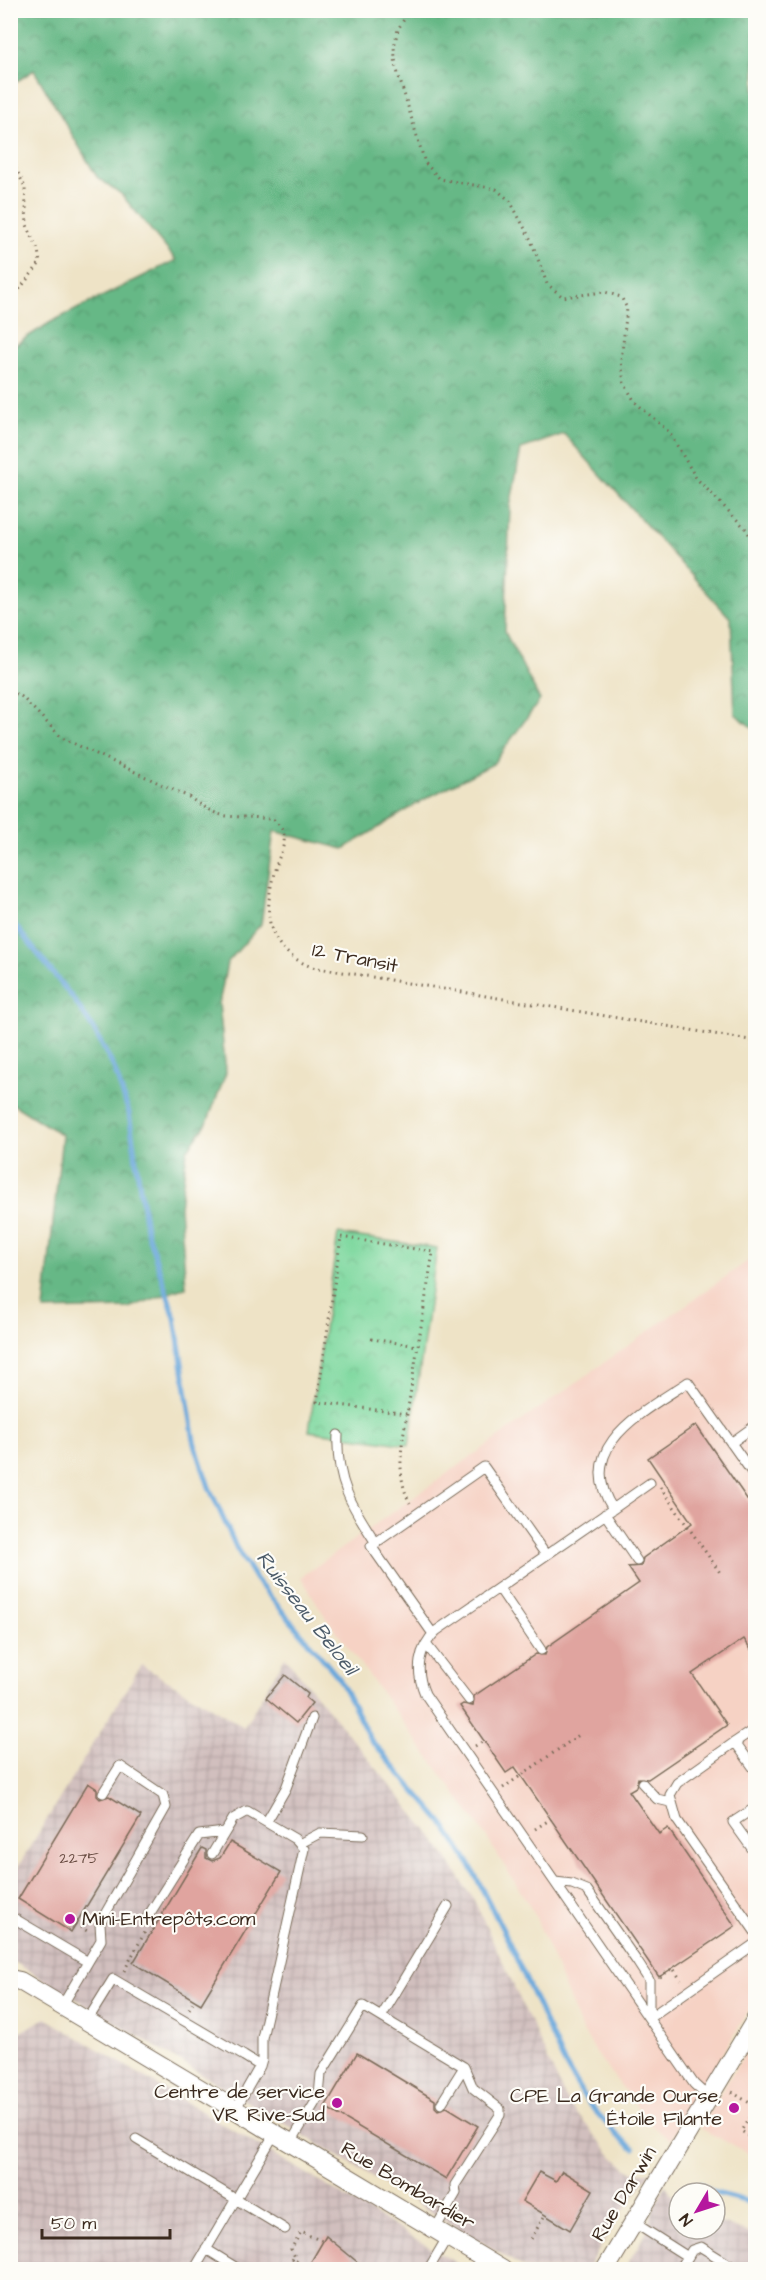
<svg xmlns="http://www.w3.org/2000/svg" width="766" height="2280" viewBox="0 0 766 2280" font-family="'Architects Daughter',sans-serif">
  <defs>
    <pattern id="industrial-grid" width="8" height="8" patternUnits="userSpaceOnUse" patternTransform="scale(1.5)"><rect width="8" height="8" fill="#d1bfbe"/><path d="M0 4h8M4 0v8" fill="none" stroke="#b4a4a3"/></pattern>
    <pattern id="forest-crowns" width="20" height="18" patternUnits="userSpaceOnUse" patternTransform="scale(1.5)"><rect width="20" height="18" fill="#66b886"/><path d="M2 6a3 3 0 1 1 6 0M12 15a3 3 0 1 1 6 0" fill="none" stroke="#55966d"/></pattern>
    <pattern id="park-crowns" width="20" height="18" patternUnits="userSpaceOnUse" patternTransform="scale(1.5)"><rect width="20" height="18" fill="#7ed89f"/><path d="M2 6a3 3 0 1 1 6 0M12 15a3 3 0 1 1 6 0" fill="none" stroke="#6eba88"/></pattern>
  </defs>
  <rect width="100%" height="100%" fill="#fdfcf7"/>
  <filter id="ink" filterUnits="userSpaceOnUse"><feTurbulence type="fractalNoise" baseFrequency=".0167" numOctaves="2"/><feDisplacementMap in="SourceGraphic" scale="12" xChannelSelector="R" yChannelSelector="G"/><feConvolveMatrix kernelMatrix="1 2 1 2 8 2 1 2 1" color-interpolation-filters="sRGB"/></filter>
  <filter id="wash" filterUnits="userSpaceOnUse"><feTurbulence type="fractalNoise" baseFrequency=".008" numOctaves="4" result="noise"/><feDisplacementMap in="SourceGraphic" scale="24" xChannelSelector="R" yChannelSelector="G"/><feGaussianBlur stdDeviation="1.35" result="paint"/><feColorMatrix in="noise" values="0 0 0 0 0 0 0 0 0 0 0 0 0 0 0 0 0 1.4 0 .05"/><feComposite in="paint" operator="in"/></filter>
  <g filter="url(#wash)">
    <rect width="100%" height="100%" fill="#eee3c6"/>
    <path fill="#f6d2c4" d="M755 1256V2000L671 2140 652 2126 601 2060 581 2028 534 1913 482 1830 323 1613 301 1577Z
      M755 2036V2157L700 2128Z"/>
    <path fill="url(#industrial-grid)" d="M285 1657 435 1840 474 1900 568 2103 613 2157 633 2172H651L621 2213 587 2269H526L11 1960 10 1880 141 1665 244 1727Z
      M46 2018 201 2111 466 2269H11L10 2033 22 2031Z
      M666 2185 679 2207V2229H715V2221L755 2235V2269L624 2270 646 2232 655 2204Z"/>
    <path fill="url(#forest-crowns)" stroke="#507152" stroke-width="1.5" d="M11 10 755 11V730L735 714 731 619 564 434 521 449 510 507 505 632 540 700 493 764 423 800 344 849 274 831 261 924 227 963 219 1004 226 1073 207 1123 187 1150 180 1207 186 1287 128 1308 44 1310 62 1135 11 1103 10 348 51 322 176 260 121 194 97 177 34 70 11 85Z"/>
    <path fill="url(#park-crowns)" stroke="#5c815e" stroke-width="1.5" d="M338 1234 437 1248 409 1445 309 1431Z"/>
    <g fill="none" stroke-linecap="round" stroke-linejoin="round">
      <path stroke="#69a7db" stroke-width="5" d="M10 919 75 1001 94 1030 114 1068 129 1113 146 1229 175 1318 194 1441 209 1487 237 1549 256 1580 339 1678 370 1739 445 1826 470 1865 507 1938 563 2061 588 2103 619 2137 634 2148
        M700 2184 714 2193
        M715 2193 756 2204"/>
    </g>
    <g id="blocks">
      <path fill="#e0a49f" d="M696 1425 756 1512V1657L744 1639 692 1674 727 1725 648 1779 638 1778 636 1787 629 1791 659 1834 668 1828 735 1926 659 1977 515 1767 506 1773 460 1706 463 1704 473 1706 474 1696 536 1654 545 1655 547 1647 639 1583 628 1567 641 1566 643 1558 692 1523 648 1458Z
        M285 1675 308 1694 306 1698 312 1703 296 1723 266 1698Z
        M88 1783 97 1789V1796L100 1799 109 1796 141 1816 71 1932 18 1899Z
        M230 1842 281 1872 201 2004 133 1963 202 1848 206 1850V1858L212 1861 220 1858Z
        M357 2053 435 2100V2107L438 2110 447 2107 478 2126 446 2179 325 2107Z
        M562 2171 593 2190 570 2230 522 2201 539 2172 556 2181Z
        M326 2236 367 2270H306Z"/>
    </g>
  </g>
  <g filter="url(#ink)">
    <use href="#blocks" fill-opacity="0" stroke="#7a6b59" stroke-width="1.5"/>
    <g fill="none" stroke-linecap="round" stroke-linejoin="round">
      <g stroke="#7a6b59" stroke-width="11">
        <path id="service" d="M338 1435C336 1481 351 1505 376 1543
          M731 1443 756 1425
          M613 1509 650 1483
          M605 1514 637 1561
          M499 1588 541 1650
          M433 1634 371 1546 484 1467 546 1555
          M426 1644 469 1700
          M735 1742 756 1728
          M756 1771 735 1742 677 1783 670 1795 677 1820 756 1933
          M642 1783 657 1799 670 1802
          M756 1807 733 1822 756 1854
          M267 1821 286 1788 312 1718
          M301 1843 320 1833 363 1835
          M212 1854 233 1819 247 1811 295 1839 304 1849 262 2038V2059L260 2066
          M555 1882 572 1884 587 1890 638 1963 649 1980V2018
          M10 1916 88 1962 62 2006
          M145 1921 199 1835 225 1832
          M88 1962 101 1940 100 1923 166 1807 163 1795 120 1766 103 1793
          M381 2017 448 1906
          M649 2018 756 1943
          M87 2021 113 1979 244 2056 260 2066 235 2110
          M708 2097 694 2084 425 1694C415 1671 418 1649 436 1631L613 1509C572 1446 645 1411 688 1382L756 1478
          M136 2139 285 2229
          M291 2142 319 2096 321 2074 363 2006 464 2067 441 2104
          M633 2222 688 2257 679 2270
          M435 2229 456 2193 455 2185 500 2115V2109L473 2088 464 2067
          M206 2249 240 2270
          M688 2257 692 2250 701 2247 738 2270
          M194 2270 275 2133
          M428 2270 448 2236"/>
      </g>
      <g stroke="#7a6b59" stroke-width="20">
        <path id="minor" d="M10 1979 20 1981 87 2021 503 2270
          M605 2270 756 2019"/>
      </g>
      <path stroke="#7a6b59" stroke-width="3" stroke-dasharray="1.5 4.5" stroke-linecap="butt" d="M410 10 398 29 394 47 396 67 425 163 440 179 496 189 510 201 531 240 547 284 563 297 605 292 621 297 627 308 621 361 624 383 635 402 669 432 696 478 747 530 756 550
        M10 157 25 187 27 225 38 250 40 263 15 295V310L10 317
        M10 691 22 697 62 738 189 797C227 826 233 812 274 820 292 835 282 848 276 866 263 911 263 948 312 967L756 1041
        M341 1237 433 1252 407 1414 317 1402Z
        M371 1339 418 1346
        M407 1414C402 1443 395 1475 410 1503
        M660 1487 721 1574
        M475 1746 484 1741
        M503 1788 579 1735
        M535 1829 551 1819
        M75 1924 89 1932
        M124 1971 145 1932
        M660 1977 673 1968 681 1980
        M189 2009 194 2000
        M732 2092 756 2107
        M749 2136 741 2131 756 2107
        M531 2239 545 2215
        M297 2261 291 2249 301 2232 322 2241
        M286 2270 295 2255"/>
      <use href="#service" stroke="#fff" stroke-width="9"/>
      <use href="#minor" stroke="#fff" stroke-width="18"/>
    </g>
  </g>
  <g fill="#b5179e" stroke="#fdfcf7" stroke-width="2">
    <circle cx="70" cy="1919" r="6"/>
    <circle cx="337" cy="2103" r="6"/>
    <circle cx="734" cy="2108" r="6"/>
  </g>
  <g text-anchor="middle" dominant-baseline="central" stroke-width="4.5" stroke-linejoin="round" paint-order="stroke">
    <g font-size="16" fill="#64483e">
      <text x="79" y="1858">2275</text>
    </g>
    <g font-size="20" fill="#3b2a1e" stroke="#fdfcf7">
      <text transform="translate(355 958) rotate(11)">12 Transit</text>
      <text transform="translate(408 2186) rotate(31)">Rue Bombardier</text>
      <text transform="translate(624 2194) rotate(-59)">Rue Darwin</text>
    </g>
    <g font-size="20" fill="#3b2a1e" stroke="#fdfcf7" text-anchor="end">
      <text x="82" y="1919" text-anchor="start">Mini-Entrepôts.com</text>
      <text x="325" y="2092">Centre de service<tspan x="325" dy="23">VR Rive-Sud</tspan></text>
      <text x="722" y="2096">CPE La Grande Ourse,<tspan x="722" dy="23">Étoile Filante</tspan></text>
    </g>
    <g font-size="21" font-style="italic" fill="#4d5c6a" stroke="#fdfcf7">
      <text transform="translate(307 1613) rotate(52)">Ruisseau Beloeil</text>
    </g>
  </g>
  <rect width="766" height="2280" fill="none" stroke="#fdfcf7" stroke-width="36"/>
  <g transform="translate(697 2211) rotate(231)"><circle r="28" fill="#fdfcf7" stroke="#afa8a0" stroke-width="1.5"/>
  <path d="M0-4.5L10 22L0 15L-10 22Z" fill="#b5179e"/>
  <text y="-9" font-size="16" font-weight="bold" text-anchor="middle" fill="#3b2a1e">N</text>
  </g>
  <path d="M42 2229v9h128v-9" fill="none" stroke="#3b2a1e" stroke-width="3"/>
  <text x="51" y="2229" font-size="18" fill="#3b2a1e" stroke="#fdfcf7" stroke-width="4.5" paint-order="stroke">50 m</text>
</svg>
